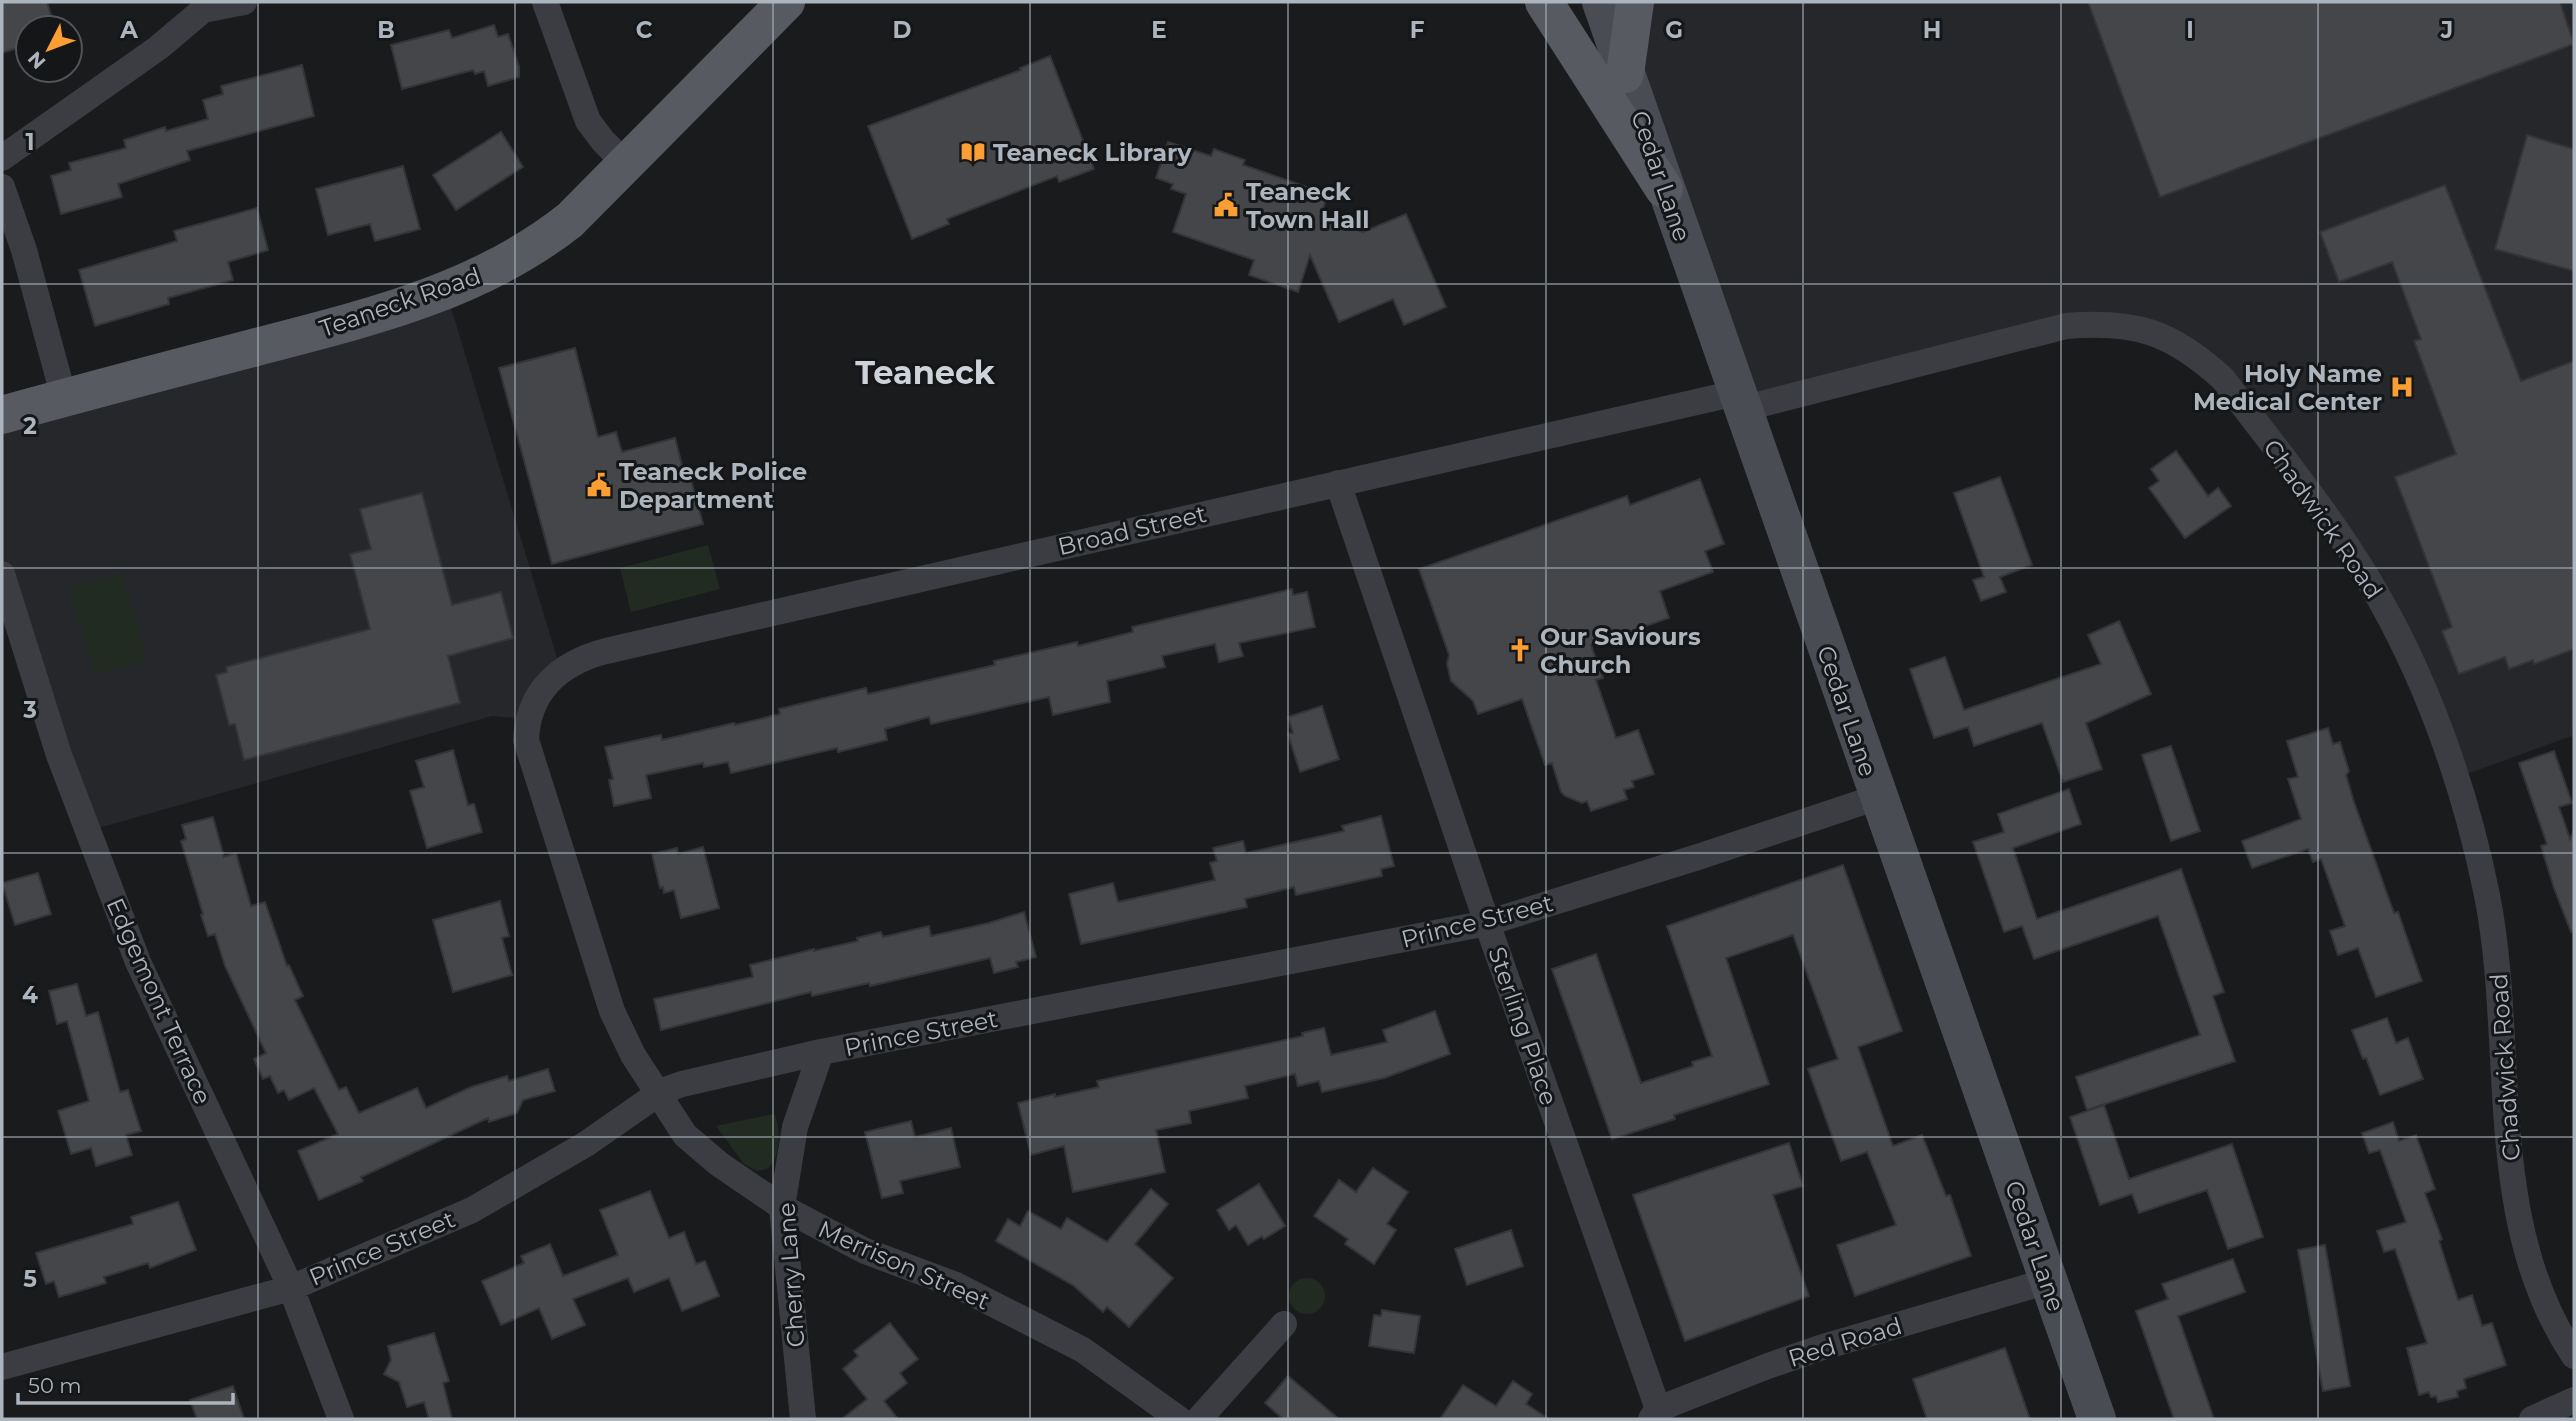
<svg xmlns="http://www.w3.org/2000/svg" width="2576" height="1421" viewBox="0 0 2576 1421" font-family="Montserrat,sans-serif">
  <rect width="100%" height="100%" fill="#1a1b1d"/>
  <path fill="#26272a" d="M1635 2H2574V735L2456 778 2416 672 2223 379 2102 323 1742 409 1625 74Z
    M446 291 561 671 527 719 492 716 88 831 2 574V415Z"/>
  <path fill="#222b22" d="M708 545 720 589 631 612 620 568Z
    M122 573 148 660 95 675 69 588Z
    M774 1114C781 1125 781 1159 768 1168 765 1170 761 1170 757 1171L744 1164 716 1126Z
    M1289 1296a18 18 0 1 1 36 0a18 18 0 1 1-36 0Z"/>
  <path fill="#44464a" stroke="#343539" stroke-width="2" d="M2 2H47L55 28H28V45L2 53Z
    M2088 2H2560L2574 44 2160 197Z
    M494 25 498 37 508 34 519 67V77L488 86 484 71 475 74 473 70 402 89 391 45 449 30 452 38Z
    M1050 56 1094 169 1059 182 1057 176 947 219 949 224 912 239 868 126 1021 70 1020 68Z
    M302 65 314 116 187 151 190 160 118 184 122 197 61 214 51 176 71 170 69 163 126 148 124 140 165 127 166 131 208 119 203 100 223 94 221 86Z
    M501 132 523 167 456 210 433 175Z
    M2527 135 2574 149V271L2495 249Z
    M1168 142 1211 156 1214 149 1245 160 1243 165 1328 194 1320 217 1363 232 1406 214 1446 307 1404 325 1393 299 1339 322 1310 255 1298 292 1249 275 1254 260 1173 232 1186 194 1171 189 1173 184 1156 178Z
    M403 166 420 229 375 241 370 224 328 235 316 189Z
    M2445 185 2521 381 2574 361V649L2534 664 2533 660 2509 669 2505 657 2459 674 2442 631 2452 627 2395 477 2456 454 2414 341 2421 339 2392 262 2339 282 2320 232Z
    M257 208 268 250 228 262 233 280 168 298 169 304 95 326 79 270 177 241 174 231Z
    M575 348 598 437 616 432 622 452 675 438 686 481 691 480 703 524 552 564 499 368Z
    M2176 451 2208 496 2218 488 2231 506 2185 538 2149 488 2159 481 2151 469Z
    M2000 477 2032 565 2000 577 2006 592 1981 601 1973 580 1984 577 1954 493Z
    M1700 479 1724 544 1705 551 1713 572 1660 591 1669 618 1591 645 1603 678 1596 680 1616 738 1638 730 1654 774 1632 781 1634 787 1624 790 1627 799 1591 811 1587 801 1582 803 1565 796 1561 792 1552 763 1545 765 1522 699 1478 714 1473 701 1451 681 1447 664 1449 655 1419 569 1627 496 1630 505Z
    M422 493 452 605 501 592 513 638 448 656 460 703 244 760 235 724 229 725 216 675 227 672 226 667 370 629 350 554 371 549 360 509Z
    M1292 589 1293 595 1307 592 1315 627 1239 643 1243 656 1219 662 1215 644 1162 656 1165 667 1107 681 1110 702 1053 715 1049 697 931 724 929 717 885 729 887 740 838 752 837 748 731 773 728 762 704 767 703 763 646 775 651 798 614 806 609 780 613 779 605 747 661 735 662 740 734 723 735 725 780 714 779 709 866 688 868 694 995 665 994 661 1077 642 1078 646 1133 632 1132 627Z
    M2119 621 2151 694 2086 723 2102 769 2063 782 2042 723 1974 746 1968 727 1934 738 1910 669 1945 657 1964 710 2101 664 2088 635Z
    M1322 706 1339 759 1300 772 1288 734 1293 733 1288 717Z
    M2328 728 2333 744 2340 742 2349 771 2346 775 2354 802 2394 913 2398 912 2422 981 2376 997 2358 948 2338 955 2330 931 2345 926 2321 859 2313 862 2308 849 2252 868 2242 841 2301 819 2288 779 2298 777 2287 741Z
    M2171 746 2200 831 2171 841 2142 755Z
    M453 750 468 805 474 804 482 832 427 848 410 791 424 787 416 761Z
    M2554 751 2572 803 2559 807 2570 839 2574 830V931L2571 932 2554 888 2541 846 2547 844 2519 763Z
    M2069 789 2081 824 2013 848 2037 919 2181 869 2224 992 2213 996 2235 1061 2087 1110 2076 1077 2200 1035 2158 916 2034 959 2022 926 2004 932 1973 842 2004 832 1998 814Z
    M1381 816 1394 866 1381 869 1382 876 1296 895 1294 887 1245 899 1247 907 1081 944 1069 894 1113 883 1118 902 1215 880 1210 863 1217 861 1213 848 1243 841 1246 853 1344 831 1342 826Z
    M213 817 224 857 236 853 251 906 265 902 287 966 289 965 303 996 295 1000 339 1090 346 1087 359 1113 417 1088 426 1108 471 1087 507 1076 509 1081 548 1069 555 1091 523 1100 517 1113 489 1122 488 1118 361 1177 363 1181 319 1200 298 1151 338 1134 314 1088 289 1100 284 1090 278 1093 270 1076 263 1079 254 1059 266 1053 225 966 215 934 208 936 201 915 203 914 181 841 186 839 182 825Z
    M703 847 719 908 681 918 674 890 664 893 663 887 660 888 652 854 677 848 678 854Z
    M1843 865 1902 1031 1858 1047 1893 1146 1922 1135 1946 1196 1950 1195 1971 1256 1855 1296 1837 1245 1896 1225 1867 1152 1841 1161 1808 1069 1838 1059 1793 935 1726 958 1769 1084 1674 1115 1675 1119 1612 1139 1552 969 1596 954 1641 1083 1693 1066 1692 1062 1712 1056 1667 926Z
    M38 873 51 914 15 925 2 883Z
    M500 901 509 936 502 938 512 975 453 992 433 920Z
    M1024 912 1036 957 1016 962 1018 967 994 973 990 958 870 986 869 983 812 996 811 992 661 1030 654 999 753 977 750 965 814 949V951L858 941 857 938 881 932 883 937 929 926 931 936 989 923Z
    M77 984 86 1016 98 1012 120 1092 128 1090 141 1131 126 1135 132 1155 96 1166 91 1148 71 1154 58 1111 89 1101 67 1021 57 1024 49 991Z
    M1435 1011 1450 1054 1384 1078 1322 1092 1319 1081 1298 1086 1295 1074 1245 1086 1248 1098 1189 1111 1191 1123 1156 1130 1165 1172 1073 1192 1064 1146 1031 1155 1018 1103 1055 1094V1097L1099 1087 1097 1081 1303 1036 1302 1033 1324 1028 1331 1055 1387 1042 1383 1030Z
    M2387 1018 2396 1043 2408 1038 2423 1079 2380 1095 2366 1058 2363 1059 2352 1030Z
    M2104 1105 2129 1179 2232 1144 2263 1237 2228 1249 2207 1190 2139 1213 2132 1194 2100 1205 2070 1117Z
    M911 1121 915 1137 951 1128 960 1167 900 1181 903 1193 882 1198 865 1132Z
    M2393 1122 2399 1141 2416 1135 2435 1189 2425 1193 2442 1239 2439 1241 2458 1300 2472 1295 2482 1326 2492 1323 2506 1365 2464 1379 2466 1388 2457 1391 2458 1397 2438 1402 2436 1396 2431 1397 2429 1392 2419 1395 2407 1348 2427 1343 2395 1249 2384 1252 2377 1231 2406 1222 2380 1150 2369 1153 2362 1133Z
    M1789 1143 1803 1186 1773 1195 1809 1296 1685 1341 1633 1195Z
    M1373 1168 1408 1192 1387 1224 1396 1230 1374 1264 1345 1244 1348 1239 1314 1216 1339 1180 1356 1192Z
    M1259 1184 1285 1226 1264 1239 1262 1236 1248 1245 1236 1225 1229 1230 1217 1210Z
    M1151 1189 1168 1204 1135 1244 1173 1278 1129 1327 1107 1307 1103 1312 1074 1286 996 1241 1008 1219 1020 1226 1028 1211 1061 1229 1067 1218 1107 1242Z
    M650 1191 669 1238 684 1232 696 1264 705 1261 719 1296 682 1311 669 1278 634 1292 628 1278 573 1299 585 1325 552 1339 539 1308 501 1325 482 1281 524 1263 521 1256 550 1244 563 1276 618 1255 600 1210Z
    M178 1202 196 1250 150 1268 148 1263 104 1277 106 1283 59 1297 54 1281 46 1284 36 1253 133 1224 131 1217Z
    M1511 1230 1523 1266 1467 1285 1455 1249Z
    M2325 1245 2350 1386 2323 1391 2298 1250Z
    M2233 1259 2245 1292 2178 1316 2214 1419H2174L2136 1311 2168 1299 2162 1284Z
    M1382 1310 1420 1316 1414 1353 1369 1346 1374 1315 1381 1316Z
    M890 1323 918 1359 900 1373 907 1383 884 1401 898 1419H842L867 1399 843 1369 858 1356 854 1351Z
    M434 1333 449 1381 443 1383 452 1419H429L424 1402 407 1407 399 1382 384 1374 391 1360 388 1346Z
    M2005 1348 2030 1419H1927L1913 1379Z
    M1288 1376 1339 1419H1283L1265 1403Z
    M1513 1381 1532 1394 1526 1404 1549 1419H1440L1463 1385 1496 1406Z
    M233 1386 244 1419H197L190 1400Z"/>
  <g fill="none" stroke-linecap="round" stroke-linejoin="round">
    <path stroke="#3b3d42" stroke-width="26" d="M545 2 588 121 603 141 627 165
      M2 158 158 48 203 10 244 2
      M2 187 24 250 64 398
      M1742 409 2066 326C2135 320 2172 332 2223 379 2264 434 2309 488 2347 546 2417 650 2462 773 2487 895 2517 1047 2483 1221 2574 1356
      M1338 483 1487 923 1658 1409
      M2 574 59 755 138 962 291 1288 341 1419
      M2 1367 291 1288 472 1210 586 1144 662 1091 682 1084 821 1052 1487 923 1701 856 1878 797
      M803 1419 782 1207 795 1127 821 1052
      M1179 1419 1083 1350 956 1285 865 1251 782 1207 719 1164 685 1135 633 1055 612 1011 526 740C528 691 560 663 606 651L1736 393
      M1199 1419 1284 1324
      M1651 1419 1658 1409 1768 1366 1820 1348 2048 1281
      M2532 1419 2574 1400"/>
    <path stroke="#494c52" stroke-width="38" d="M1601 2 2097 1419"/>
    <path stroke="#575b61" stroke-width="38" d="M1544 2 1664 189
      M1625 74 1635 2
      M2 415C85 392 169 370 253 348 364 319 478 293 570 220L786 2"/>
  </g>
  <path fill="none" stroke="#acb4bd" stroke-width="2" stroke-opacity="0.55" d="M258 2V1419M515 2V1419M773 2V1419M1030 2V1419M1288 2V1419M1546 2V1419M1803 2V1419M2061 2V1419M2318 2V1419M2 284H2574M2 568H2574M2 853H2574M2 1137H2574"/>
  <defs>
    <g id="library-bare" transform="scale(1.89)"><path d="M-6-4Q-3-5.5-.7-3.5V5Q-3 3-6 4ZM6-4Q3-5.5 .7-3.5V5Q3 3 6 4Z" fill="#fb9f35" stroke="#151618" stroke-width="2.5" paint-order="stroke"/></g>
    <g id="civic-bare" transform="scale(1.89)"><path d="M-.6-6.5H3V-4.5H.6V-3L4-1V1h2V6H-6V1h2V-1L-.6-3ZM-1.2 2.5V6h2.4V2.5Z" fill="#fb9f35" stroke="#151618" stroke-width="2.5" paint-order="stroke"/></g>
    <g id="hospital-bare" transform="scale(1.89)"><path d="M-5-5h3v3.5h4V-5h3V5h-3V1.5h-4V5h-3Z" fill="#fb9f35" stroke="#151618" stroke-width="2.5" paint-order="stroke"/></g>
    <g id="church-bare" transform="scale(1.89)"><path d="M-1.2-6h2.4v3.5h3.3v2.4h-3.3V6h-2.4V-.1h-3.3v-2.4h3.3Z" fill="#fb9f35" stroke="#151618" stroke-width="2.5" paint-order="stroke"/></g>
  </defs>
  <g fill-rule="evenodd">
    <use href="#library-bare" x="973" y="152"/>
    <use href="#civic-bare" x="1226" y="205"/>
    <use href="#hospital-bare" x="2402" y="387"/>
    <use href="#civic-bare" x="599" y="485"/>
    <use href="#church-bare" x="1520" y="650"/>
  </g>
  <g text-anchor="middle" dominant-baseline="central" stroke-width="6" stroke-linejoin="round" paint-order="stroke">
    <g font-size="24" font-weight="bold" fill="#acb4bd" stroke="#151618" text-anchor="start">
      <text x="993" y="152">Teaneck Library</text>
      <text x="1246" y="191">Teaneck<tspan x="1246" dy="28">Town Hall</tspan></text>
      <text x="2382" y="373" text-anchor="end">Holy Name<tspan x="2382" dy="28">Medical Center</tspan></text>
      <text x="619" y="471">Teaneck Police<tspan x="619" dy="28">Department</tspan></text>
      <text x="1540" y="636">Our Saviours<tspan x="1540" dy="28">Church</tspan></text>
    </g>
    <g font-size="24" fill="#acb4bd" stroke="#151618">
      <text transform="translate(1661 176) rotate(71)">Cedar Lane</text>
      <text transform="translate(400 302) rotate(-19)">Teaneck Road</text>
      <text transform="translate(2323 519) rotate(55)">Chadwick Road</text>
      <text transform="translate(1132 530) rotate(-13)">Broad Street</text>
      <text transform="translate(1847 711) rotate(71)">Cedar Lane</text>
      <text transform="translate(1477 921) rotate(-14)">Prince Street</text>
      <text transform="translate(159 1001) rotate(66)">Edgemont Terrace</text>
      <text transform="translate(1523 1026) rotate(71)">Sterling Place</text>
      <text transform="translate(921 1033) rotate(-11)">Prince Street</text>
      <text transform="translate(2505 1067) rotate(-94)">Chadwick Road</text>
      <text transform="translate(2035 1246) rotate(71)">Cedar Lane</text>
      <text transform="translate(382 1248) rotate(-23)">Prince Street</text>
      <text transform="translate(904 1265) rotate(24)">Merrison Street</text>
      <text transform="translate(791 1275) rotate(-94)">Cherry Lane</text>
      <text transform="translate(1845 1342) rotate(-17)">Red Road</text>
    </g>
    <g font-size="32" font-weight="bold" fill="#ced2d9" stroke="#151618">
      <text x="925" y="372">Teaneck</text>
    </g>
  </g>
  <g font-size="23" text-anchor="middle" font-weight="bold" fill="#acb4bd" stroke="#151618" stroke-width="6" stroke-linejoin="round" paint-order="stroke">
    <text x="129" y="38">A</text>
    <text x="386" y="38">B</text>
    <text x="644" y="38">C</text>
    <text x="902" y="38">D</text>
    <text x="1159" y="38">E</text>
    <text x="1417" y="38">F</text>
    <text x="1674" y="38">G</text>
    <text x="1932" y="38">H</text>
    <text x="2190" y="38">I</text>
    <text x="2447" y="38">J</text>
    <text x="30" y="150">1</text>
    <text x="30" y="434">2</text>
    <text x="30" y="718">3</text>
    <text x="30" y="1003">4</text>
    <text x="30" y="1287">5</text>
  </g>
  <rect width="2576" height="1421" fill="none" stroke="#acb4bd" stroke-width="7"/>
  <g transform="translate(49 49) rotate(228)"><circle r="33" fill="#151618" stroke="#51555a" stroke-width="2"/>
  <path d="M0-5L12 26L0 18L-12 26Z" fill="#fb9f35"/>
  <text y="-10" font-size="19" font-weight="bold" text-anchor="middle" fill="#acb4bd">N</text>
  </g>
  <path d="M18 1393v10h215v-10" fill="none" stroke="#acb4bd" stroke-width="3.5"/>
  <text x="28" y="1393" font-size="21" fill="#acb4bd" stroke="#151618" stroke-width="5" paint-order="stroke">50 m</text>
</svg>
